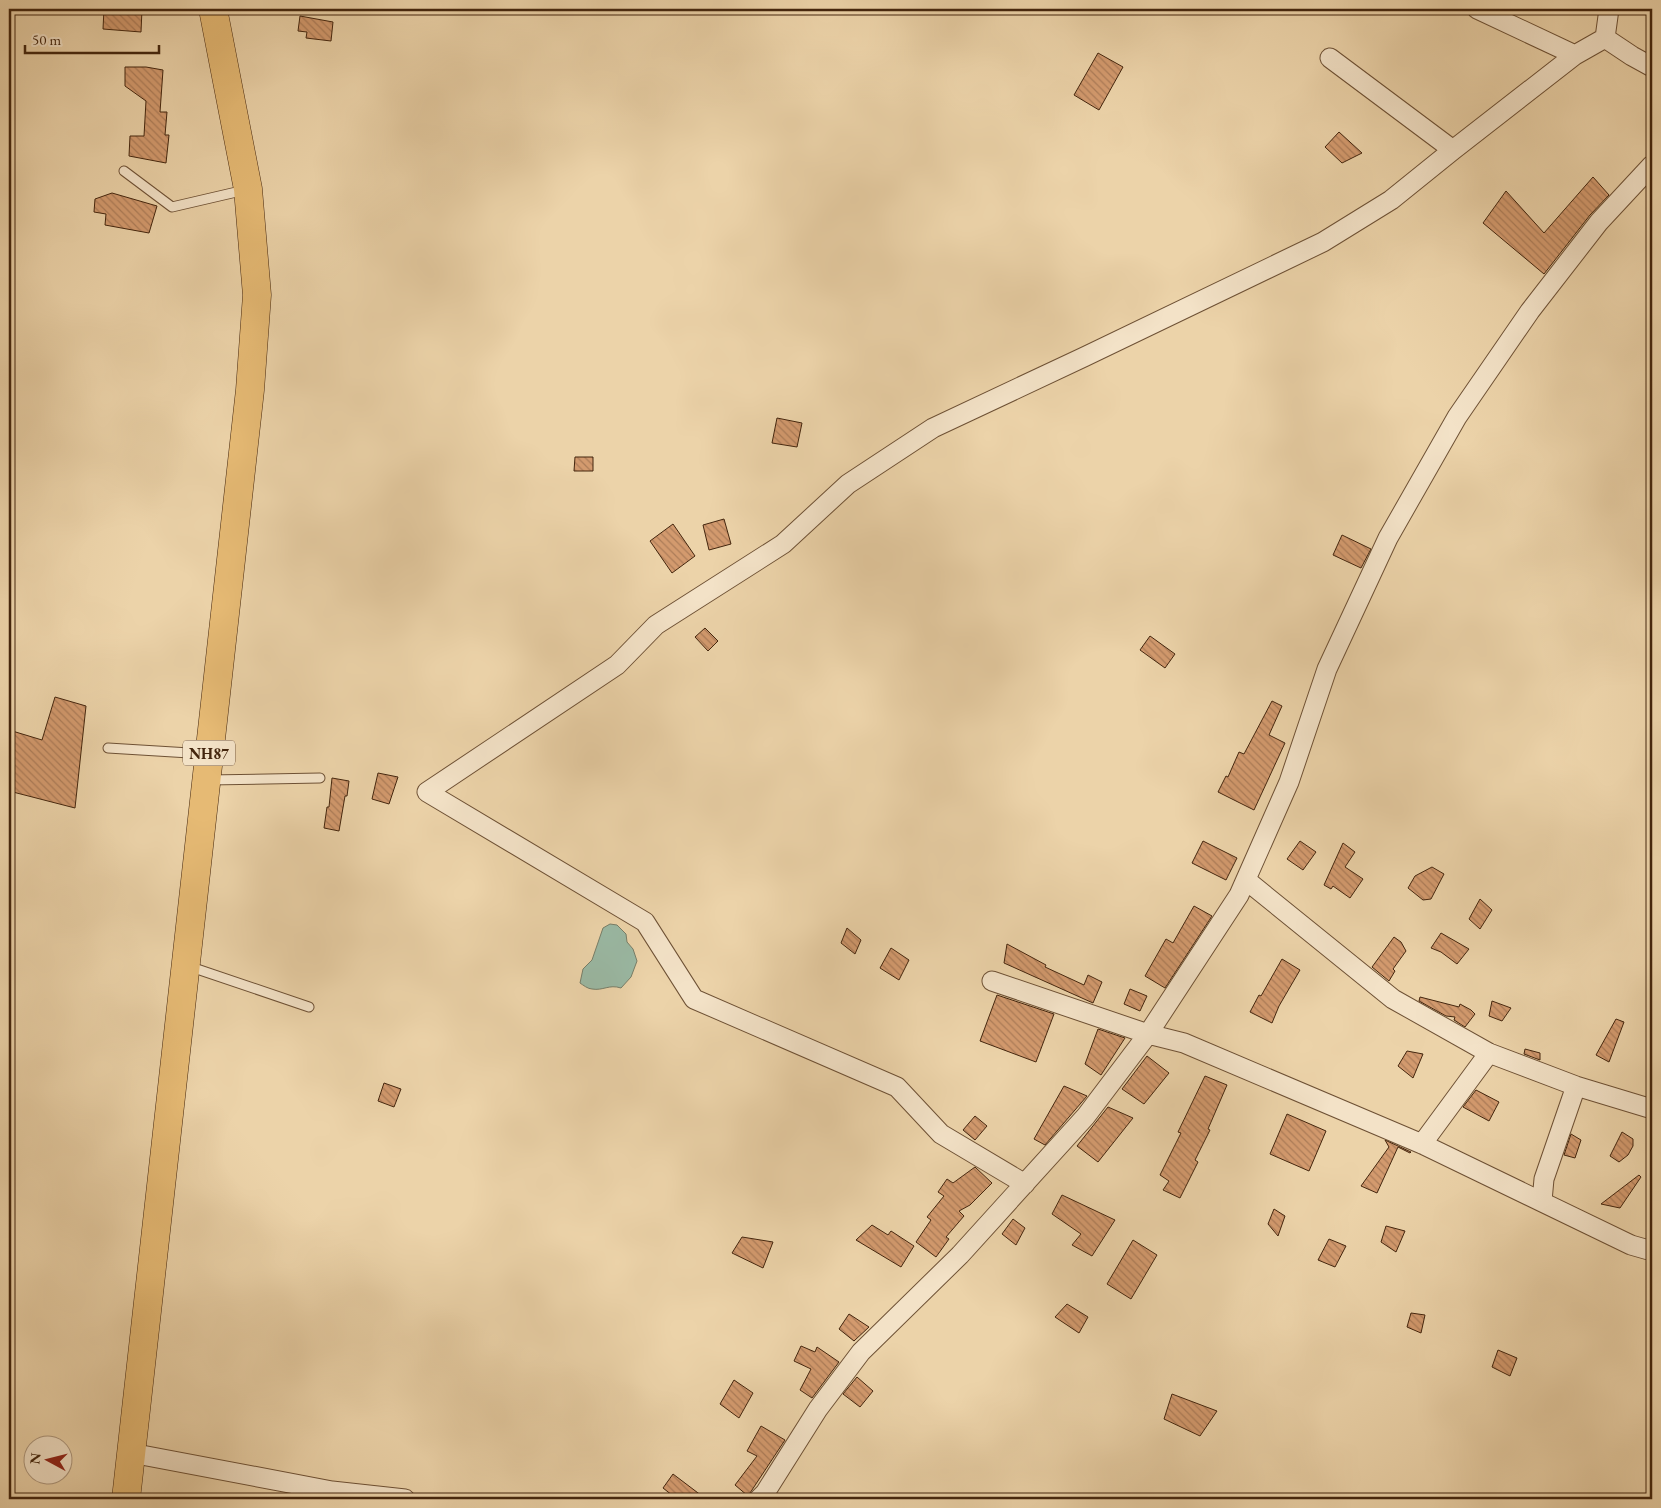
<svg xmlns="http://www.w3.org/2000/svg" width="1661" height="1508" viewBox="0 0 1661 1508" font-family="'EB Garamond',serif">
  <defs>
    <pattern id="building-back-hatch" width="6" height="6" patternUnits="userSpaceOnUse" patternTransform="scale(1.25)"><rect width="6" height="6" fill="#d39a6e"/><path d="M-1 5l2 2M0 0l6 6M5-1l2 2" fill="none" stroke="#ad7d59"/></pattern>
  </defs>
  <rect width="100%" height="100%" fill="#ecd3a9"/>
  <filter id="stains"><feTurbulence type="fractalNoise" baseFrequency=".004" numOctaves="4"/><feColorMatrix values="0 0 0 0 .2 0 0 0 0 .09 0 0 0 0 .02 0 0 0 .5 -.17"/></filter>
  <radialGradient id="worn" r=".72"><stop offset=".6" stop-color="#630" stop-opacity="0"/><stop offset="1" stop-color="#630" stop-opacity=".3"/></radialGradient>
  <path fill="#9ab9a4" stroke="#787e68" d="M610 924 617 925 626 934 627 942 633 949 637 961 631 977 621 988C609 984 603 991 592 989 588 989 583 985 580 983L583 969 592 960 603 928Z"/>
  <path fill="url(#building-back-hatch)" stroke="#44260e" d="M104 9H142L141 32 103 29Z
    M300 16 333 22 331 41 306 38 307 32 298 31Z
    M1098 53 1123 67 1099 110 1074 95Z
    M125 67H146L163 70 160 112H167L165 135H169L166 163 129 156 130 136H144L146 101 125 86Z
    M1339 132 1362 153 1342 163 1325 147Z
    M1593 177 1609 195 1590 215 1544 274 1483 223 1506 191 1544 233Z
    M112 193 157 206 149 233 105 225 106 214 94 212 95 199Z
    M777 418 802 423 797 447 772 443Z
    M575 457H593V471H574Z
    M724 519 731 544 709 550 703 525Z
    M673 524 695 556 672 573 650 541Z
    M1342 535 1371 549 1361 568 1333 555Z
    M705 628 718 641 708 651 695 637Z
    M1150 636 1175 654 1165 668 1140 650Z
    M55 697 86 706 75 808 9 791V730L42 740Z
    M1272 701 1282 706 1269 735 1285 743 1254 810 1218 792 1226 776 1228 777 1239 752 1244 754Z
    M378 773 398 777 389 804 372 799Z
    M332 778 349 781 347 796H345L339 831 324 828 327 807H329Z
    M1203 841 1237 858 1226 880 1192 863Z
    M1300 841 1316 852 1303 870 1287 859Z
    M1343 843 1355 852 1345 867 1363 879 1350 898 1333 886 1331 889 1324 885Z
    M1432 867 1444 874 1431 899 1423 900 1408 888 1415 876Z
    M1480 899 1492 910 1480 929 1469 919Z
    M1194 906 1212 916 1165 988 1145 976 1166 939 1173 943Z
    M847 928 861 940 855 954 841 943Z
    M1441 933 1469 949 1457 964 1441 952 1431 948Z
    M1394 937 1401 942 1406 951 1393 969 1395 971 1389 981 1372 967Z
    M1007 944 1046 965 1045 967 1084 985 1088 975 1102 982 1093 1003 1004 963Z
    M891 948 909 960 899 980 880 968Z
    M1282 959 1300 970 1279 1006 1272 1023 1250 1012 1259 995 1261 996Z
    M1130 989 1147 996 1140 1011 1124 1004Z
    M997 995 1054 1014 1036 1062 980 1041Z
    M1420 997 1459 1007 1460 1004 1471 1010 1475 1014 1465 1027 1454 1020 1455 1017 1446 1016 1419 1001Z
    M1492 1001 1511 1008 1502 1021 1489 1016Z
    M1616 1019 1624 1022 1609 1062 1596 1055Z
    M1098 1029 1125 1038 1101 1075 1085 1064Z
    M1525 1049 1540 1053V1060L1524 1054Z
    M1407 1051 1423 1054 1413 1078 1398 1066Z
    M1147 1056 1169 1073 1144 1104 1122 1089Z
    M1205 1076 1227 1085 1208 1129 1210 1130 1195 1160 1198 1162 1180 1198 1163 1190 1169 1181 1160 1175 1181 1133 1178 1132Z
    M384 1083 401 1089 394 1107 378 1101Z
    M1064 1086 1087 1096 1045 1145 1034 1139Z
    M1476 1090 1499 1102 1489 1121 1463 1107Z
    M1108 1107 1133 1118 1098 1162 1077 1146Z
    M1287 1114 1326 1131 1309 1171 1270 1154Z
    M975 1116 987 1126 975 1140 963 1130Z
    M1622 1132 1633 1139V1146L1628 1155 1619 1162 1610 1156Z
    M1571 1134 1581 1140 1575 1158 1564 1155Z
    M1385 1140 1411 1152 1410 1153 1398 1147 1377 1193 1361 1186 1389 1147Z
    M975 1167 992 1183 970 1205 959 1211 964 1216 946 1237 949 1239 936 1257 916 1242 931 1220 927 1217 944 1196 938 1192 947 1179 953 1183Z
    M1639 1175 1641 1177 1620 1208 1601 1204Z
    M1062 1195 1115 1220 1092 1256 1072 1245 1081 1234 1052 1214Z
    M1274 1209 1285 1216 1278 1236 1268 1224Z
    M1013 1219 1025 1228 1016 1245 1002 1234Z
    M872 1225 888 1235 891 1231 914 1246 901 1267 856 1240Z
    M1386 1226 1405 1231 1396 1252 1381 1242Z
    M742 1237 773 1242 763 1268 732 1253Z
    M1329 1239 1346 1246 1335 1267 1318 1260Z
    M1133 1240 1157 1255 1131 1299 1107 1284Z
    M1067 1304 1088 1317 1079 1333 1055 1317Z
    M1411 1313 1425 1315 1421 1333 1407 1327Z
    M849 1314 869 1327 854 1341 839 1329Z
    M801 1346 815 1352 817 1347 839 1362 812 1398 800 1390 811 1369 794 1361Z
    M1498 1350 1517 1358 1510 1376 1492 1367Z
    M857 1377 873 1391 860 1407 843 1394Z
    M734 1380 753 1393 739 1418 720 1404Z
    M1172 1394 1217 1411 1200 1436 1164 1419Z
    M761 1426 785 1440 748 1496 735 1485 757 1456 747 1451Z
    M673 1474 706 1499H677L663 1488Z"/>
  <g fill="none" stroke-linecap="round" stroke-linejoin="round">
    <g stroke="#6e5135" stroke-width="11">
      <path id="lane" d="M124 171 172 207 245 190
        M108 748 206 754
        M208 780 320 778
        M188 966 309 1007"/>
    </g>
    <g stroke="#6e5135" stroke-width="21">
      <path id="street" d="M1477 9 1575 55
        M1605 38 1632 56 1652 67
        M1605 38 1609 9
        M1330 58 1453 150
        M1246 880 1393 999 1489 1053 1576 1086 1652 1109
        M992 981 1148 1034 1184 1043 1422 1144 1631 1245 1652 1251
        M1422 1144 1489 1053
        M1025 1184 941 1134 897 1087 694 999 645 922 427 792 617 665 656 625 783 544 848 484 933 428 1084 357 1323 242 1391 200 1453 150 1575 55 1605 38
        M1542 1201 1544 1179 1576 1086
        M131 1453 332 1491 331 1499
        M332 1491 405 1499
        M759 1499 765 1493 818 1409 861 1352 960 1255 1086 1116 1148 1034 1239 895 1289 782 1327 669 1388 538 1457 417 1530 311 1599 222 1652 165"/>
    </g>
    <g stroke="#44260e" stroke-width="29">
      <path id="highway" d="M126 1499 250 390 257 295 248 189 213 9"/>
    </g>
    <use href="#lane" stroke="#f3e2c7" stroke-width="9"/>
    <use href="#street" stroke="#f3e2c7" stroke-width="19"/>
    <use href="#highway" stroke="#e6ba74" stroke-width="28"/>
  </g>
  <g text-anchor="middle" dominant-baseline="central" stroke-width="4" stroke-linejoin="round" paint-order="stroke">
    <rect fill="#f3e2c7" stroke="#785e46" stroke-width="1" x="183" y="740.5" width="52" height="25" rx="4"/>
    <g font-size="15" font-weight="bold" fill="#44260e">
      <text x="209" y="753">NH87</text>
    </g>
  </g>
  <rect width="1661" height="1508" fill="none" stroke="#ecd3a9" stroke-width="30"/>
  <rect x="10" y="10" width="1641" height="1488" fill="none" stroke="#44260e" stroke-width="2.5"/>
  <rect x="15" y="15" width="1631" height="1478" fill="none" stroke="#44260e"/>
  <g transform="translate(48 1460) rotate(277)"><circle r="24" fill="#f3e2c7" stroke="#ad977d"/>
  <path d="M0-4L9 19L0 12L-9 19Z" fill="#8f2418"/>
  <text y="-8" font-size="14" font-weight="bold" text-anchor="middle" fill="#44260e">N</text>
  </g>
  <path d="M25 45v8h134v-8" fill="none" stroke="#44260e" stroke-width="2.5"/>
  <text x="32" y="45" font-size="15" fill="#44260e" stroke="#f3e2c7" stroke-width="4" paint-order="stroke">50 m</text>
  <rect width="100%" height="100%" filter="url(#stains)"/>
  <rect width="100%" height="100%" fill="url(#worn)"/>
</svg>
